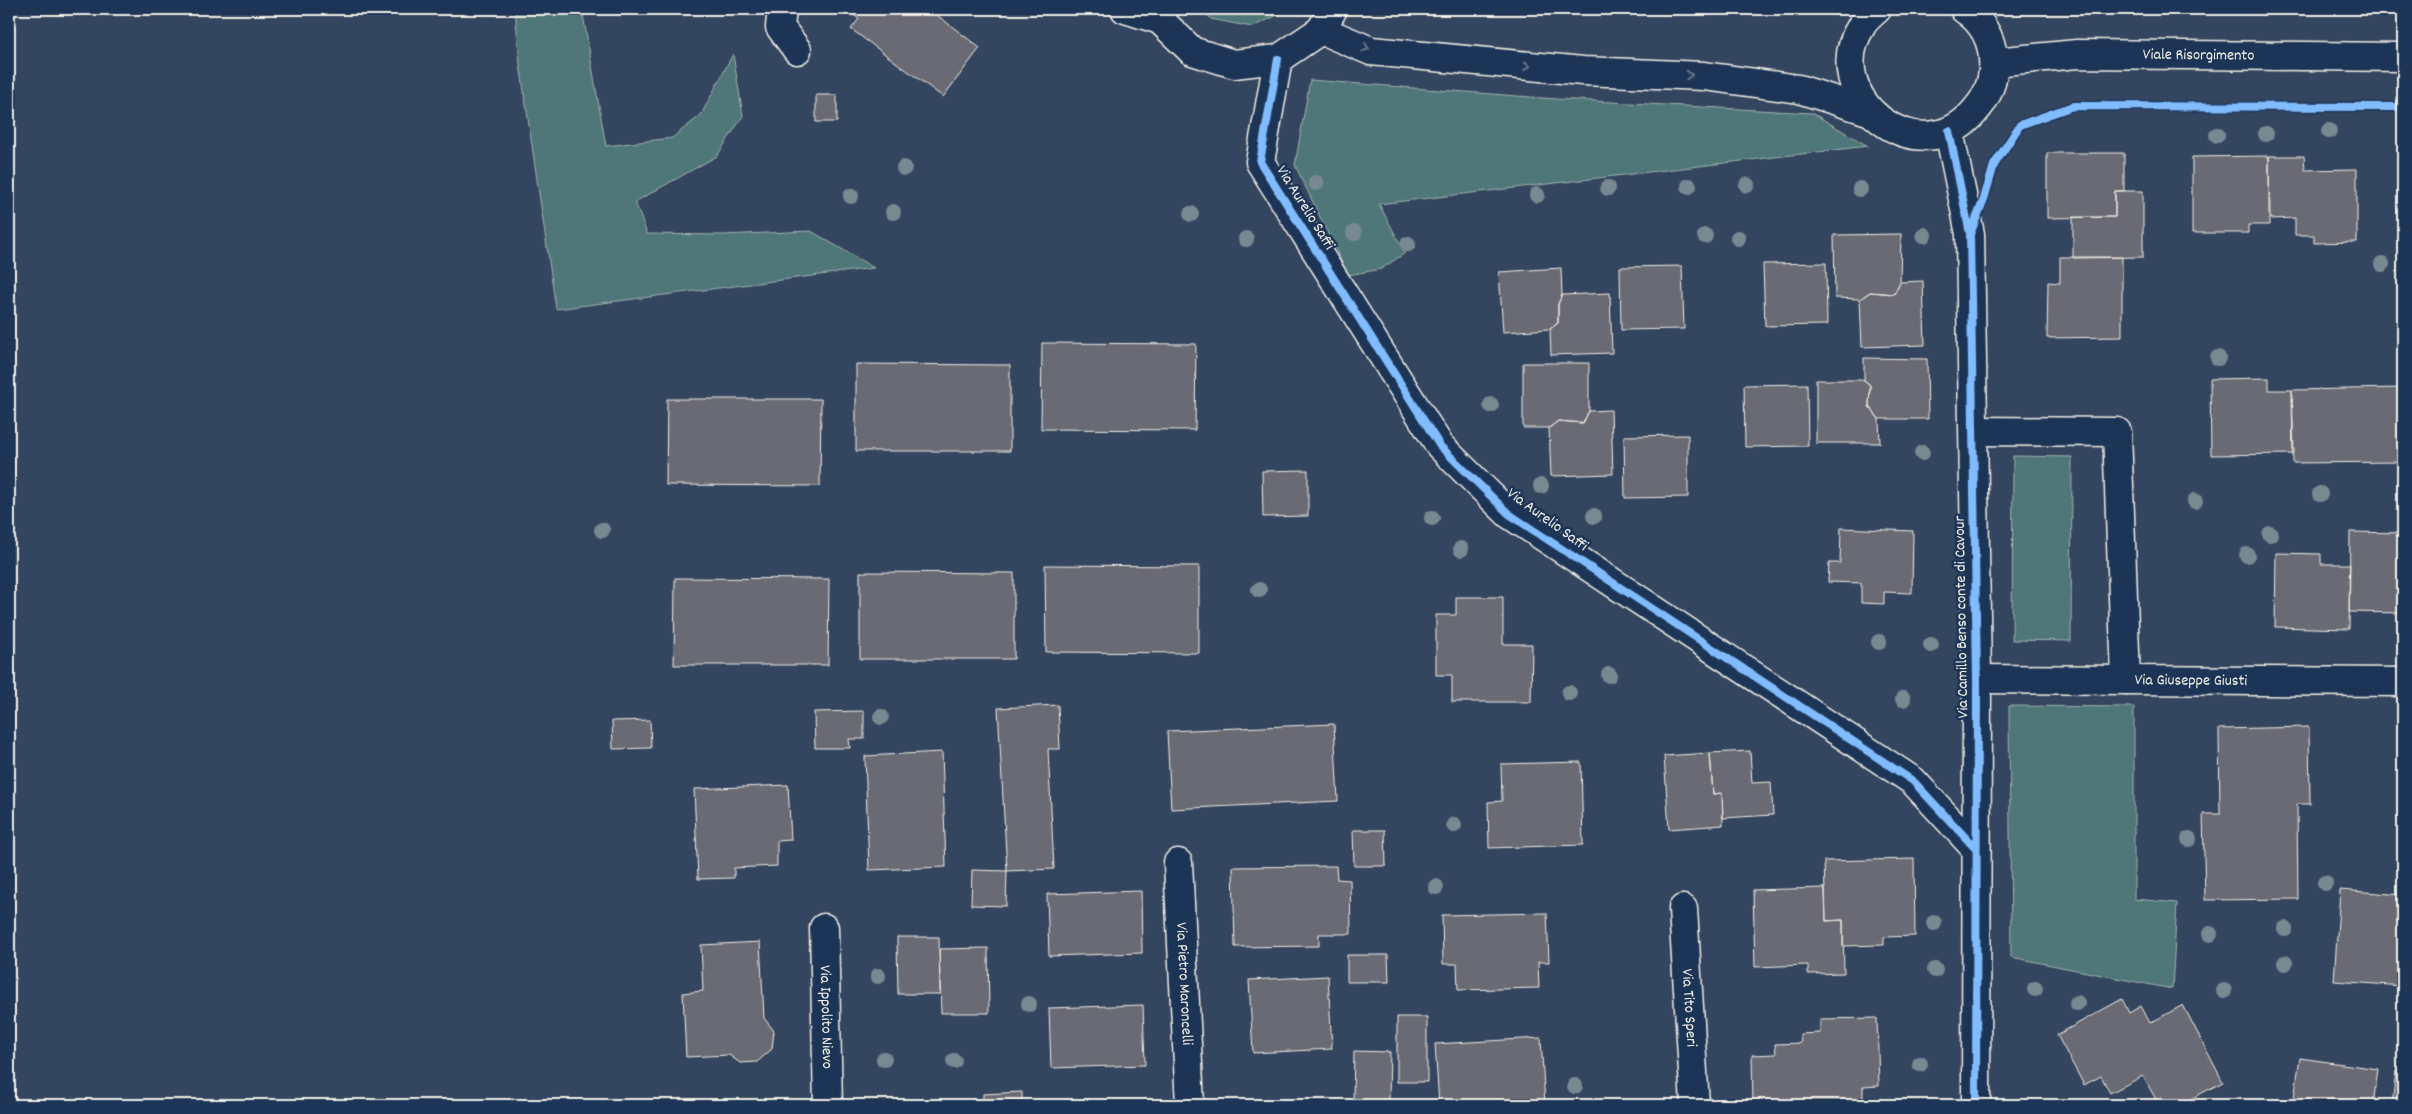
<svg xmlns="http://www.w3.org/2000/svg" width="2412" height="1114" viewBox="0 0 2412 1114" font-family="Dekko,sans-serif">
  <rect width="100%" height="100%" fill="#34455f"/>
  <filter id="ink" filterUnits="userSpaceOnUse"><feTurbulence type="fractalNoise" baseFrequency=".02" numOctaves="2"/><feDisplacementMap in="SourceGraphic" scale="10" xChannelSelector="R" yChannelSelector="G"/><feConvolveMatrix kernelMatrix="1 2 1 2 8 2 1 2 1" color-interpolation-filters="sRGB"/></filter>
  <g filter="url(#ink)">
    <path fill="#4f7679" stroke="#a2b4b0" d="M515 9H582L606 146 672 138 701 115 733 54 743 116 717 156 635 202 647 234 723 235 811 231 874 268 556 309 520 64Z
      M1202 9H1291L1252 27 1211 19Z
      M1310 80 1556 99 1812 113 1868 146 1379 204 1405 253 1381 269 1348 275 1295 165Z
      M2013 456 2072 457 2071 641 2012 640Z
      M2009 706 2134 707V899L2177 903 2172 989 2011 957Z"/>
    <path fill="#696b73" stroke="#f4f1e8" d="M845 9H935L933 12 980 48 943 97 851 29 859 19Z
      M816 95H837V122H816Z
      M2047 153H2124V191H2115V217L2047 218Z
      M2401 153H2403V246H2400Z
      M2269 156H2304L2305 170 2357 169V242L2314 243V235H2295V218L2270 219Z
      M2269 156V225H2248V233H2192V157Z
      M2115 191H2143V257L2073 258V217H2115Z
      M1901 234 1900 282 1894 294 1870 292 1860 299 1835 298 1834 235Z
      M2060 257H2122V337L2047 338 2048 282 2060 283Z
      M1826 263 1827 325 1765 326 1763 264Z
      M1682 266 1684 329 1621 330 1620 267Z
      M1561 268 1562 295 1558 304V323L1550 329 1503 332 1499 272Z
      M1923 281 1925 345 1862 347 1860 299 1870 292 1894 294 1900 282Z
      M1610 293 1612 353 1551 355 1550 329 1558 323V304L1562 295Z
      M1042 343 1196 344 1195 430 1041 429Z
      M1864 358 1927 359 1928 419H1879L1869 406 1870 385 1864 380Z
      M1523 363H1589V411L1583 423 1558 421 1549 428H1523Z
      M856 364 1010 365V451H856Z
      M2269 378V390H2292L2294 454 2211 455 2210 379Z
      M1816 380H1864L1870 385 1869 406 1879 419 1880 443H1816Z
      M1807 384 1808 446 1745 447 1744 385Z
      M2403 388V462L2293 463 2292 390Z
      M667 399H821L820 486 666 485Z
      M1611 410 1613 474 1551 476 1549 428 1558 421 1583 423 1589 411Z
      M1688 435V497L1625 498 1624 436Z
      M1308 470V516L1263 517 1262 471Z
      M1841 528 1913 531 1912 593 1884 592V604L1861 603V583L1828 582 1829 563H1840Z
      M2350 532 2403 533V613L2349 612Z
      M2276 553 2321 554V564H2350L2349 629 2275 627Z
      M1045 565 1199 566V653L1046 652Z
      M860 572 1014 573V659H860Z
      M675 578 829 579 828 665H674Z
      M1456 597H1503V644H1532L1531 702H1452V675H1436V615H1456Z
      M1058 705 1060 749H1048L1054 869 1007 871 998 708Z
      M864 711V739H849L850 748H815L814 712Z
      M650 720 651 748 613 749 612 721Z
      M1334 724 1338 801 1171 809 1167 731Z
      M2309 727 2310 804H2297L2298 899 2205 900 2203 814H2220L2219 729Z
      M1750 751 1752 783 1771 782 1773 815 1723 818 1722 793 1713 794 1710 753Z
      M942 752 946 867 869 870 865 756Z
      M1710 753 1713 794 1722 793 1723 825 1669 829 1664 756Z
      M1581 762 1583 845 1489 848 1488 802 1502 801 1501 764Z
      M788 785 791 840 777 841V866L734 868V878L698 879 694 789Z
      M1353 830H1385L1386 866H1354Z
      M1914 859 1915 936 1884 937V945L1843 946V920L1826 921 1824 861Z
      M1336 866 1337 879 1350 880 1351 934H1319V946L1235 947 1233 867Z
      M972 870 1007 871 1006 906 971 905Z
      M1825 888 1826 921 1843 920 1844 973 1808 974V965L1755 967 1753 890Z
      M2340 890 2403 895V986L2334 981Z
      M1141 891 1142 953 1049 956 1047 894Z
      M1547 913 1549 962H1538L1539 988 1458 990 1457 964H1443L1442 915Z
      M897 937H939L940 994H898Z
      M760 942 764 1018 774 1031 772 1049 757 1062 740 1063 729 1055 686 1057 683 993 703 991 701 945Z
      M988 948 989 1013H941L939 949Z
      M1347 955H1388L1389 982H1347Z
      M1328 976 1332 1049 1253 1053 1249 980Z
      M2122 999 2129 1013 2141 1006 2150 1023 2183 1005 2223 1082 2179 1105H2159L2143 1076 2110 1093 2101 1076 2084 1085 2057 1035Z
      M1143 1005 1145 1065 1051 1068 1049 1008Z
      M1397 1017H1427V1082H1397Z
      M1877 1018 1879 1086 1863 1087V1103L1753 1105 1752 1055 1776 1054 1775 1044 1801 1043 1800 1034 1820 1033V1019Z
      M1541 1038 1545 1105H1439L1435 1044Z
      M1354 1051 1390 1052 1389 1100H1353Z
      M2300 1058 2378 1069 2373 1105H2293Z
      M2396 1071 2403 1072V1105H2392Z
      M1022 1092V1105H983V1094Z
      M1150 1103 1151 1105H1087Z"/>
    <g fill="none" stroke-linecap="round" stroke-linejoin="round">
      <g stroke="#f4f1e8" stroke-width="31">
        <g id="minor">
          <path d="M782 9 780 27 797 50"/>
          <path d="M1125 9 1160 20"/>
          <path d="M1154 9 1160 20 1192 51 1234 64 1278 59 1321 30 1333 9"/>
          <path d="M1877 9C1872 14 1865 19 1862 25 1816 96 1919 178 1975 111 1985 100 1992 86 1993 70 1995 45 1985 23 1964 9"/>
          <path d="M1321 30 1371 51 1583 71 1704 76 1799 89 1868 111"/>
          <path d="M1278 59 1260 162 1440 446 1509 514 1913 781 1976 849"/>
          <path id="s1" d="M1994 62 2077 54 2403 57"/>
          <path d="M1949 131 1970 234 1977 679 1976 1105"/>
          <path d="M1974 431 2117 432 2126 680"/>
          <path id="s2" d="M1977 679 2403 682"/>
          <path id="s3" d="M1178 863 1190 1105"/>
          <path id="s4" d="M1683 909 1695 1105"/>
          <path id="s5" d="M824 928 828 1105"/>
        </g>
      </g>
      <path stroke="#f4f1e8" stroke-width="3" stroke-dasharray="1 4" stroke-linecap="butt" d="M2051 9 2178 13 2403 11"/>
      <use href="#minor" stroke="#1d3557" stroke-width="28"/>
      <g stroke="#1d3557" stroke-width="11">
        <path id="cycleway" d="M1278 59 1260 162 1440 446 1509 514 1913 781 1976 849
          M1949 131 1970 234 1977 679 1976 1105
          M1970 234 1984 199 1994 165 2020 125 2073 106 2403 107"/>
      </g>
      <use href="#cycleway" stroke="#80bcff" stroke-width="8"/>
    </g>
    <g fill="#798992">
      <circle cx="2329" cy="131" r="8"/>
      <circle cx="2266" cy="134" r="8"/>
      <circle cx="2217" cy="135" r="8"/>
      <circle cx="904" cy="168" r="8"/>
      <circle cx="1316" cy="183" r="8"/>
      <circle cx="1747" cy="185" r="8"/>
      <circle cx="1689" cy="186" r="8"/>
      <circle cx="1608" cy="188" r="8"/>
      <circle cx="1860" cy="189" r="8"/>
      <circle cx="1537" cy="195" r="8"/>
      <circle cx="851" cy="196" r="8"/>
      <circle cx="893" cy="212" r="8"/>
      <circle cx="1191" cy="214" r="8"/>
      <circle cx="1354" cy="233" r="8"/>
      <circle cx="1924" cy="235" r="8"/>
      <circle cx="1705" cy="236" r="8"/>
      <circle cx="1738" cy="238" r="8"/>
      <circle cx="1246" cy="239" r="8"/>
      <circle cx="1408" cy="244" r="8"/>
      <circle cx="2382" cy="264" r="8"/>
      <circle cx="2218" cy="358" r="8"/>
      <circle cx="1491" cy="405" r="8"/>
      <circle cx="1922" cy="453" r="8"/>
      <circle cx="1541" cy="486" r="8"/>
      <circle cx="2320" cy="494" r="8"/>
      <circle cx="2195" cy="501" r="8"/>
      <circle cx="1594" cy="516" r="8"/>
      <circle cx="1432" cy="518" r="8"/>
      <circle cx="602" cy="530" r="8"/>
      <circle cx="2270" cy="534" r="8"/>
      <circle cx="1461" cy="549" r="8"/>
      <circle cx="2247" cy="555" r="8"/>
      <circle cx="1259" cy="590" r="8"/>
      <circle cx="1879" cy="642" r="8"/>
      <circle cx="1931" cy="645" r="8"/>
      <circle cx="1609" cy="675" r="8"/>
      <circle cx="1569" cy="693" r="8"/>
      <circle cx="1903" cy="699" r="8"/>
      <circle cx="881" cy="717" r="8"/>
      <circle cx="1454" cy="825" r="8"/>
      <circle cx="2189" cy="839" r="8"/>
      <circle cx="2325" cy="883" r="8"/>
      <circle cx="1436" cy="887" r="8"/>
      <circle cx="1934" cy="923" r="8"/>
      <circle cx="2285" cy="929" r="8"/>
      <circle cx="2210" cy="934" r="8"/>
      <circle cx="2285" cy="963" r="8"/>
      <circle cx="1935" cy="970" r="8"/>
      <circle cx="878" cy="976" r="8"/>
      <circle cx="2035" cy="989" r="8"/>
      <circle cx="2224" cy="991" r="8"/>
      <circle cx="2077" cy="1003" r="8"/>
      <circle cx="1029" cy="1004" r="8"/>
      <circle cx="884" cy="1059" r="8"/>
      <circle cx="954" cy="1061" r="8"/>
      <circle cx="1920" cy="1064" r="8"/>
      <circle cx="1575" cy="1086" r="8"/>
    </g>
    <defs><path id="oneway-chevron" d="M-2-3.5L2.5 0L-2 3.5" fill="none" stroke-width="1.6" stroke-linecap="round" stroke-linejoin="round" transform="scale(1.25)"/></defs>
    <g stroke="#68778a">
      <use href="#oneway-chevron" transform="translate(1366 48) rotate(19)"/>
      <use href="#oneway-chevron" transform="translate(1527 66) rotate(5)"/>
      <use href="#oneway-chevron" transform="translate(1689 75) rotate(2)"/>
    </g>
  </g>
  <g text-anchor="middle" dominant-baseline="central" stroke-width="5" stroke-linejoin="round" paint-order="stroke">
    <g font-size="16" fill="#f4f1e8" stroke="#1d3557">
      <text stroke="none"><textPath href="#s1" startOffset="205">Viale Risorgimento</textPath></text>
      <text transform="translate(1305 208) rotate(58)">Via Aurelio Saffi</text>
      <text transform="translate(1547 520) rotate(36)">Via Aurelio Saffi</text>
      <text transform="translate(1962 617) rotate(-91)">Via Camillo Benso conte di Cavour</text>
      <text stroke="none"><textPath href="#s2" startOffset="214">Via Giuseppe Giusti</textPath></text>
      <text stroke="none"><textPath href="#s3" startOffset="121">Via Pietro Maroncelli</textPath></text>
      <text stroke="none"><textPath href="#s4" startOffset="99">Via Tito Speri</textPath></text>
      <text stroke="none"><textPath href="#s5" startOffset="89">Via Ippolito Nievo</textPath></text>
    </g>
  </g>
  <rect width="2412" height="1114" fill="none" stroke="#1d3557" stroke-width="30"/>
  <rect x="15" y="15" width="2382" height="1084" fill="none" stroke="#f4f1e8" stroke-width="2" filter="url(#ink)"/>
</svg>
